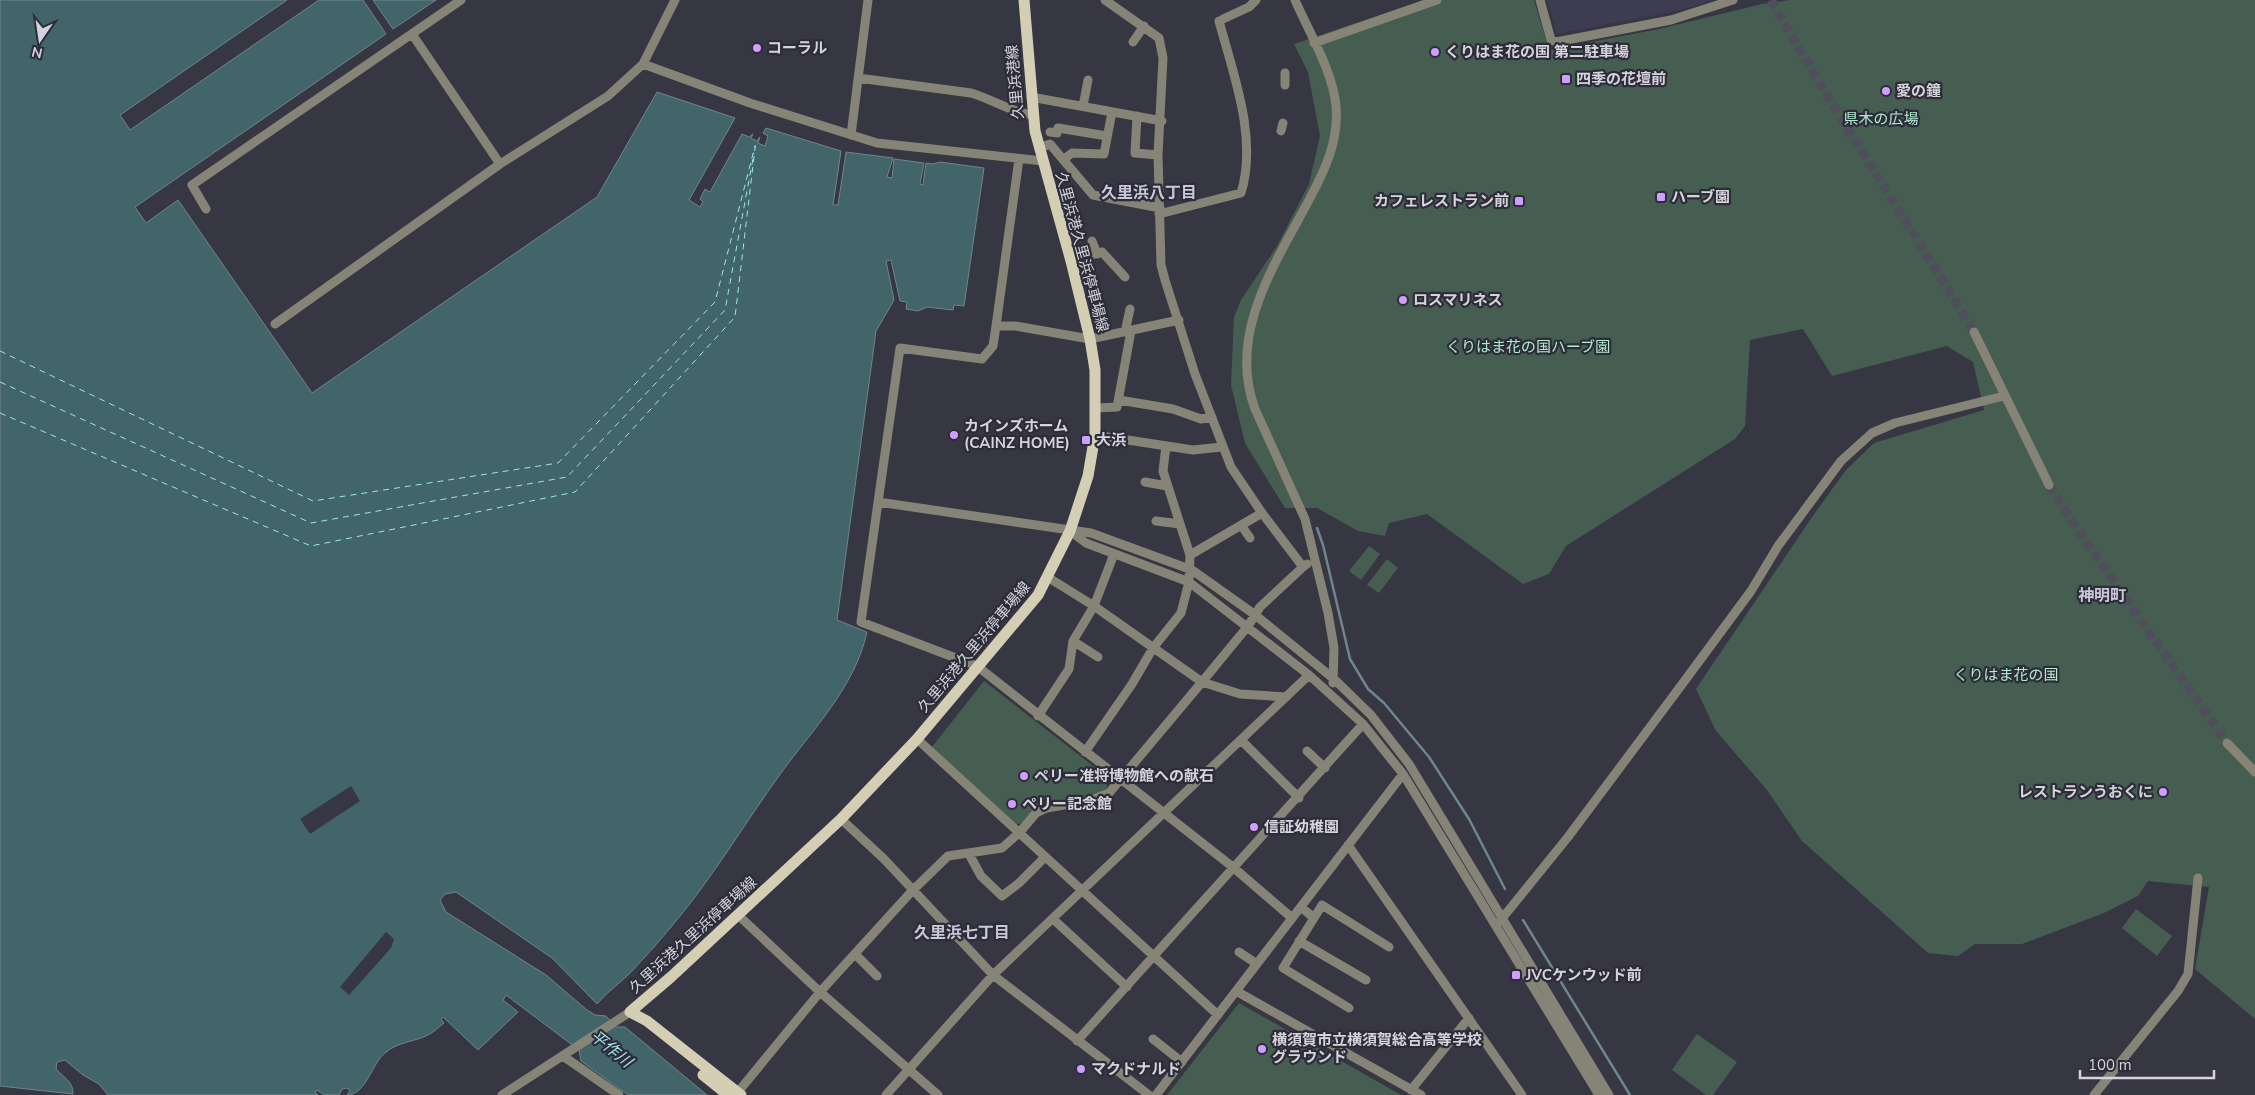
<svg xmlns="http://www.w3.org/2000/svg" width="2255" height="1095" viewBox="0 0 2255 1095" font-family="'Nunito Sans','Noto Sans JP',sans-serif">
  <rect width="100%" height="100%" fill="#373643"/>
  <path fill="#3e3c50" d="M1547 0H1713L1681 10 1557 34Z"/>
  <path fill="#465e52" d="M1424 0H1534L1549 50 1659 29 1762 4 1790 0H2255V1019L2195 969 2209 887 2148 881 2138 896 2104 913 2022 944H1975L1958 956 1928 953 1802 841 1767 790 1716 731 1696 689 1812 517 1846 470 1874 443 1984 410 1973 362 1947 346 1832 376 1803 329 1750 340 1745 426 1735 439 1566 546 1549 574 1523 584 1427 514 1389 523 1385 536 1358 531 1317 508H1285L1245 443 1231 385 1234 317 1241 300 1277 246 1309 184 1320 136 1308 72 1294 44Z
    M1369 546 1380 554 1361 580 1349 571Z
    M1387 559 1398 568 1379 593 1367 585Z
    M984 681 1106 776 1107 790 1092 797 1045 804 1023 823 1016 824 932 747Z
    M2136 909 2172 936 2157 956 2122 928Z
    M1239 1003 1401 1095H1167Z
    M1697 1034 1737 1062 1713 1095H1706L1672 1070Z"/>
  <path fill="#42656a" stroke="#6e868c" d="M0 0H287L120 115 130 130 319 0H363L386 34 135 207 146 223 178 200 312 393 597 197 657 92 735 118 689 200 700 207 703 202 700 199 705 189 710 192 742 134 749 137 753 134 751 138 757 141 760 137 758 143 765 146 768 136 763 133 766 128 841 151 833 205H838L846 152 893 158 887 177 892 178 894 159 924 163 920 184 923 185 926 163 933 164 940 162 984 168 964 306 954 305 953 310 927 307 918 311 906 309 907 302 900 301 891 260 886 261 894 300 876 331 837 620 867 632C855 687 813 729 781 773 744 824 712 879 671 927 658 943 644 958 630 973 619 984 607 992 597 1004L552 958 456 892 445 894 440 900 446 912 546 975 587 1010 595 1015 606 1016 616 1027H625L707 1095H628L581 1061 579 1050 506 995 503 1000 518 1012 478 1050 443 1017 441 1019 444 1023C439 1027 434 1032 428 1035 414 1042 397 1042 385 1053 372 1063 366 1095 347 1095L350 1091 347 1088 342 1089 339 1095H324L317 1090 315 1092 318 1095H108L99 1084 83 1075 65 1060 57 1062 56 1069C63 1077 74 1082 73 1094L0 1086Z
    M373 0H436L393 29Z"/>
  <path fill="#373643" d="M351 786 360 801 310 834 300 819Z
    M386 932 394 939 391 948 349 995 340 987Z"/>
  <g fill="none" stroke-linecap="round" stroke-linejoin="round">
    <path stroke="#6e868c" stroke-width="2.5" d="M1317 528 1323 545 1350 659 1368 689 1384 703 1429 757 1469 819 1505 889
      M1523 920 1630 1095"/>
    <path stroke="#9ee4ee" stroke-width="1" stroke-dasharray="6 5" stroke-linecap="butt" d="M0 351 313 501 558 463 715 302 755 146
      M0 382 311 523 567 477 725 310 754 153
      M0 413 311 546 575 492 735 317 756 140"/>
    <path stroke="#4f4e5a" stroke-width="9" stroke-dasharray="9 4.5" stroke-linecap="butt" d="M1771 0C1835 113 1907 221 1974 332
      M2049 485C2105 573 2168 657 2227 743"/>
    <path stroke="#868377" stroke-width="9" d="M1105 0 1159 38 1163 58 1158 155 1160 228 1161 265 1165 280 1195 374 1231 467 1262 513 1303 567 1307 564
      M1295 0C1309 32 1333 72 1336 106 1339 141 1325 170 1309 200 1275 264 1227 334 1255 409L1305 519 1328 613 1334 648 1333 683
      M1540 0 1551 40 1556 42 1671 20 1733 0
      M1223 19 1249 7 1256 0
      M412 34 500 164
      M1133 42 1144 26
      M1314 43 1437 0
      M643 64 750 103
      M858 78 971 93C992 99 1010 112 1033 115
      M1285 85V73
      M1031 97 1162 121
      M753 104 877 143 1043 161
      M1083 106 1088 80
      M1137 116 1135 153 1158 155
      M1281 131 1283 123
      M1050 132 1057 133 1058 128 1107 136
      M851 135 868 0
      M1039 148 1050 144 1093 195 1160 208
      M1019 159 996 326H1015L1090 339 1179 320
      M1064 159 1072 153 1104 154 1112 112
      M206 209 192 185 461 0
      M1159 214 1241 193C1258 138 1233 73 1219 21
      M1092 241 1097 254 1102 252 1125 277
      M1071 261 1102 252
      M275 324 500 164 608 96 643 64 675 0
      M996 326 993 346 982 359 900 348 861 622 977 666 1234 868 1292 918
      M1125 332 1130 309
      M1974 332 2049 485
      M1119 400 1173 409 1201 419 1212 417
      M1096 408 1117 407 1131 331
      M1095 435 1193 450 1222 447
      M1145 482 1167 486
      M878 502 1091 533 1192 570 1254 614 1334 679 1371 715 1409 764 1609 1095
      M1156 521 1180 524
      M1241 525 1250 538
      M1070 531 1086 543 1189 582 1309 675 1363 724 1403 774 1599 1095
      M1190 555 1262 513
      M1049 578 1094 606 1202 682 1240 694 1286 697
      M1073 641 1098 657
      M1038 716 1069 669 1073 641 1094 606 1114 554
      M917 739 1218 1015
      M1241 740 1299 798
      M2227 743 2255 772
      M1307 751 1325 768
      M1085 752 1132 684 1153 648 1181 613 1189 582 1190 555 1163 471 1166 446
      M841 819 884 859 993 975 1149 1095
      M1348 845 1522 1095
      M969 854 981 876 1002 896 1019 883 1045 857
      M1301 907 1314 918 1322 905 1389 947
      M738 915 820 992 938 1095
      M1314 918 1283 968 1349 1008
      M1053 919 1127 987
      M1500 921 1568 837 1683 683 1751 591 1778 546 1841 461 1872 433 1895 423 2004 396
      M1299 941 1366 980
      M1239 952 1257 964
      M856 955 877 976
      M1236 991 1421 1095
      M1153 1039 1182 1062
      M1077 1041 1363 724
      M563 1056 619 1095
      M1411 1090 1469 1018
      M738 1092 820 992 912 891 948 856 1002 848 1020 832 1036 813 1047 808 1092 800 1109 793 1202 682 1248 626 1260 607 1303 567
      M502 1095 630 1012
      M886 1095 993 975 1309 675
      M1156 1095 1403 774
      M2094 1095 2178 991 2188 974 2198 878"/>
    <path stroke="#d4ceb4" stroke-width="11" d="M630 1012 671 977 841 819 917 739 1038 595 1070 531 1088 476 1095 435V370L1090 339 1071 261 1035 131 1024 0
      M630 1012 647 1021 741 1095
      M703 1075 728 1095"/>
  </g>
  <g fill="#d19dfe" stroke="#2d2c39" stroke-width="2">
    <circle cx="757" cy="48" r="5"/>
    <circle cx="1435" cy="52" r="5"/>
    <rect x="1561" y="74" width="10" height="10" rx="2.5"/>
    <circle cx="1886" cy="91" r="5"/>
    <rect x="1656" y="192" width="10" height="10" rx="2.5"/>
    <rect x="1514" y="196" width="10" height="10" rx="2.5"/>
    <circle cx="1403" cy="300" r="5"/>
    <circle cx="954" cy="435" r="5"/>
    <rect x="1081" y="435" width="10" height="10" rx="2.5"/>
    <circle cx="1024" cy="776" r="5"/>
    <circle cx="2163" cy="792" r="5"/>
    <circle cx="1012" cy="804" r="5"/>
    <circle cx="1254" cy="827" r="5"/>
    <rect x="1511" y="970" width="10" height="10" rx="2.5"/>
    <circle cx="1262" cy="1049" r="5"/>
    <circle cx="1081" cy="1069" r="5"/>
  </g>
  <g text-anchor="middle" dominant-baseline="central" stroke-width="4.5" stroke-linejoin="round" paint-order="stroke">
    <g font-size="15" font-weight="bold" fill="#d5d4dd" stroke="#2d2c39" text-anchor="start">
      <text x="767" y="48">コーラル</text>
      <text x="1445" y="52">くりはま花の国 第二駐車場</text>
      <text x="1576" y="79">四季の花壇前</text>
      <text x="1896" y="91">愛の鐘</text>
      <text x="1671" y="197">ハーブ園</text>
      <text x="1509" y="201" text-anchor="end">カフェレストラン前</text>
      <text x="1413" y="300">ロスマリネス</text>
      <text x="964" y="426">カインズホーム<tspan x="964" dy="17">(CAINZ HOME)</tspan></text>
      <text x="1096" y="440">大浜</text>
      <text x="1034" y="776">ペリー准将博物館への献石</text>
      <text x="2153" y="792" text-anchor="end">レストランうおくに</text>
      <text x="1022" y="804">ペリー記念館</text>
      <text x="1264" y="827">信証幼稚園</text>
      <text x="1526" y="975">JVCケンウッド前</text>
      <text x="1272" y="1040">横須賀市立横須賀総合高等学校<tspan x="1272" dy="17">グラウンド</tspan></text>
      <text x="1091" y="1069">マクドナルド</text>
    </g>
    <g font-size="15" fill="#d5d4dd" stroke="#2d2c39">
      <text transform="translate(1015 82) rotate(-95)">久里浜港線</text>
      <text transform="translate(1082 252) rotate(75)">久里浜港久里浜停車場線</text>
      <text transform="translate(974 647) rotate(-50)">久里浜港久里浜停車場線</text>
      <text transform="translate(693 935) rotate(-42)">久里浜港久里浜停車場線</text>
    </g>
    <g font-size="15" fill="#b2ebce" stroke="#2d2c39">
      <text x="1881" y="119">県木の広場</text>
      <text x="1528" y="347">くりはま花の国ハーブ園</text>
      <text x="2006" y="675">くりはま花の国</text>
    </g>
    <g font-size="16" font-weight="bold" fill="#c9c8d9" stroke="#2d2c39">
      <text x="1149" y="193">久里浜八丁目</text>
      <text x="2102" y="596">神明町</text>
      <text x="962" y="933">久里浜七丁目</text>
    </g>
    <g font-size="16" font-style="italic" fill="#9ee4ee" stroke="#2d2c39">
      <text transform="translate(611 1049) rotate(39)">平作川</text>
    </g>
  </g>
  <g transform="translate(40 40) rotate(193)" stroke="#2d2c39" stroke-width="4" paint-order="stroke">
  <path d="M0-4L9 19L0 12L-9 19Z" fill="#d5d4dd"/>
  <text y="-8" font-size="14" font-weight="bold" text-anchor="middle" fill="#d5d4dd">N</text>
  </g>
  <path d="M2080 1070v8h134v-8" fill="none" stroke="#d5d4dd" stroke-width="2.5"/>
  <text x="2088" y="1070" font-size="15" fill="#d5d4dd" stroke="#2d2c39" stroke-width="4" paint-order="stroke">100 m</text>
</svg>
